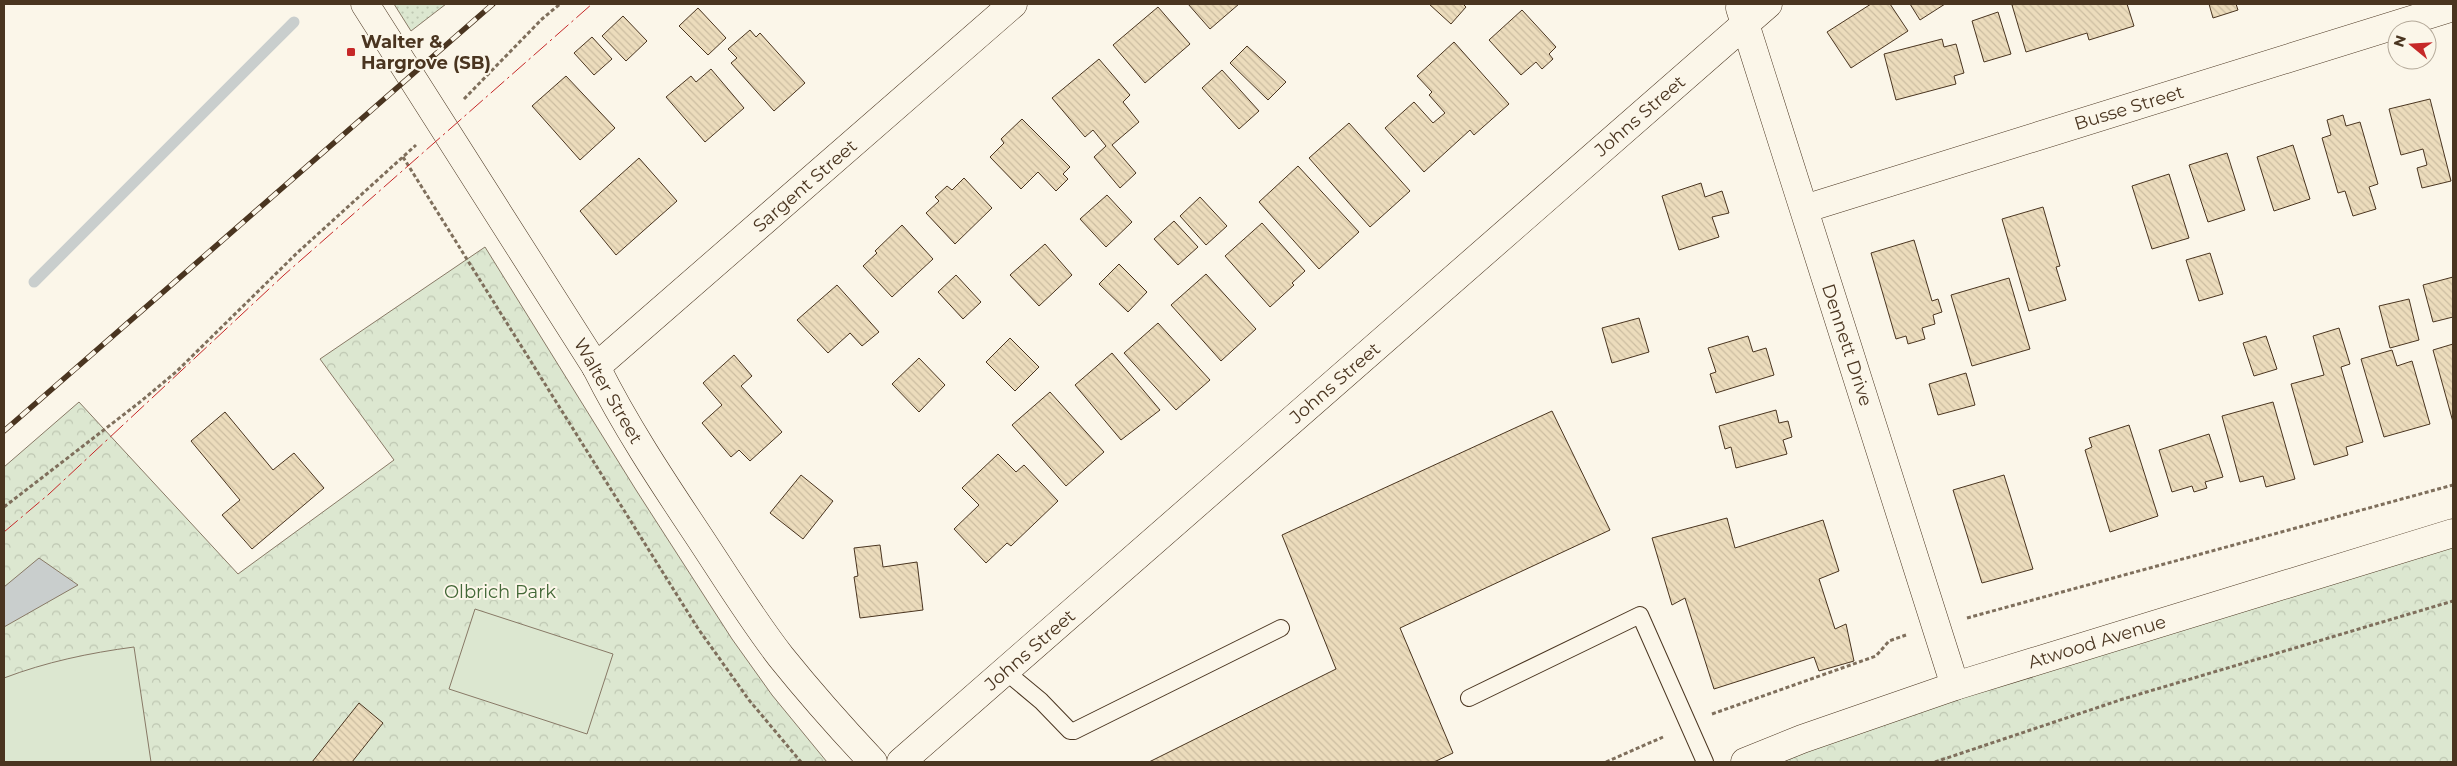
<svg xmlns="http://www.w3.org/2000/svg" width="2457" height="766" viewBox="0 0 2457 766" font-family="Montserrat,sans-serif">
  <defs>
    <pattern id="grass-dots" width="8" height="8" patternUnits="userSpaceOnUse" patternTransform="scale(1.25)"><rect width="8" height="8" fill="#dce7d0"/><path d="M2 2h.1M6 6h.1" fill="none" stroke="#bec7b2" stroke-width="1.8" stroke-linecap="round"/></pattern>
    <pattern id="park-crowns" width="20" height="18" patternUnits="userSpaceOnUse" patternTransform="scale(1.25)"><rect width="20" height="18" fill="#dce7d0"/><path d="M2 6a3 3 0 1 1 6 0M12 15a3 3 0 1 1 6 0" fill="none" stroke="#bec7b2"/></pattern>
    <pattern id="building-back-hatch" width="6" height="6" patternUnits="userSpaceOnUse" patternTransform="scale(1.25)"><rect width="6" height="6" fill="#ecdcbc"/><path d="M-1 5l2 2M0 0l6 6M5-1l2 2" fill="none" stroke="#ccbda1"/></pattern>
  </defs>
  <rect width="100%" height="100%" fill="#fbf6e9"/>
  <path fill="url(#grass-dots)" stroke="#887966" d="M394 4H446L411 31Z"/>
  <path fill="url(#park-crowns)" stroke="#887966" d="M485 247 636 490 732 639 772 695 827 762H4V467L79 402 238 574 394 460 320 359Z
    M2453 533V762H1746Z"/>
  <path fill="#dce7d0" stroke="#887966" d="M475 609 613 654 587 734 449 689Z
    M134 647 151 762H4V678C46 662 89 653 134 647Z"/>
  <path fill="#c9cecd" stroke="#887966" d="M39 558 78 585 4 627V587Z"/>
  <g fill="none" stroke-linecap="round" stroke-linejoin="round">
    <path stroke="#c9cecd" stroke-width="11" d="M34 282 294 22"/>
  </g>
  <path fill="url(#building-back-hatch)" stroke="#4a3520" d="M1188 4H1239L1210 29Z
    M1429 4H1463L1466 7 1451 24Z
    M1871 4H1890L1908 31 1851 68 1827 32Z
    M1910 4H1945L1920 20Z
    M2016 4H2127L2134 26 2089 40 2087 33 2026 52 2012 5Z
    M2209 4H2236L2238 10 2213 18Z
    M1158 7 1190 44 1145 83 1113 45Z
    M698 8 726 38 708 55 679 26Z
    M1522 10 1556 47 1549 54 1553 59 1542 69 1536 62 1521 75 1489 40Z
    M1998 12 2011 54 1984 62 1972 21Z
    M623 16 647 41 626 61 602 36Z
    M750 30 756 37 760 33 805 83 774 111 731 63 737 58 728 49Z
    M592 37 612 59 594 75 574 53Z
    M1942 39 1944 47 1956 44 1964 73 1954 76 1956 84 1896 100 1884 54Z
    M1454 42 1509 104 1474 135 1470 130 1424 172 1385 128 1414 102 1433 123 1445 113 1429 95 1432 92 1417 76Z
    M1247 46 1286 82 1268 100 1230 63Z
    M1099 59 1130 95 1123 102 1139 122 1112 145 1136 173 1120 188 1094 157 1106 146 1093 130 1085 137 1052 98Z
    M711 69 744 108 705 142 666 97 691 76 696 82Z
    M1222 70 1259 111 1239 129 1202 88Z
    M566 76 615 128 580 160 532 106Z
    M2430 99 2451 181 2422 188 2417 168 2427 165 2423 149 2401 155 2389 109Z
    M2343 115 2346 126 2360 122 2378 184 2369 187 2376 209 2353 216 2345 191 2338 193 2322 138 2331 135 2327 120Z
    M1022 119 1070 167 1063 174 1068 179 1056 191 1038 172 1021 189 990 157 1004 143 1001 139Z
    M1349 123 1410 191 1370 227 1309 158Z
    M2293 145 2310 199 2274 211 2257 157Z
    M2227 153 2245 210 2208 222 2189 165Z
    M639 158 677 201 616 255 580 211Z
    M1298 166 1359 232 1319 269 1259 202Z
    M2169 174 2189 238 2152 249 2132 186Z
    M964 178 992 208 955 244 926 213 939 201 935 197 947 186 952 190Z
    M1701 183 1705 197 1722 191 1729 213 1712 217 1719 237 1679 250 1662 196Z
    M1107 195 1132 222 1106 247 1080 219Z
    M1200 197 1227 226 1206 245 1180 216Z
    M2043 207 2060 266 2056 267 2066 300 2029 311 2002 219Z
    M1174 221 1198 247 1178 265 1154 239Z
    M1262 223 1305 271 1292 283 1294 285 1270 307 1225 256Z
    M902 225 933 259 892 297 863 266 877 253 875 251Z
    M1914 240 1932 301 1938 299 1942 312 1933 315 1935 324 1922 328 1925 339 1908 344 1906 336 1896 339 1871 253Z
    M1045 244 1072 275 1039 306 1010 275Z
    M2210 253 2223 294 2199 301 2186 260Z
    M1119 264 1147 292 1128 312 1099 284Z
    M1206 274 1256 329 1221 361 1171 305Z
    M956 275 981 302 963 319 938 292Z
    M2453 277V317L2433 322 2423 285Z
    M2009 278 2030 349 1972 366 1951 295Z
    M837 285 879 332 862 346 850 333 828 353 797 320Z
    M2409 299 2419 340 2390 348 2379 306Z
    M1639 318 1649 352 1612 363 1602 328Z
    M1158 323 1210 380 1176 410 1124 353Z
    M2339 328 2350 364 2341 367 2363 442 2346 447 2348 455 2314 465 2291 384 2324 375 2313 336Z
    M1748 336 1753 352 1766 348 1774 375 1716 393 1710 374 1716 372 1708 348Z
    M2266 336 2277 369 2254 376 2243 343Z
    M1010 338 1039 367 1015 391 986 362Z
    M2453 344V422L2433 350Z
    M2392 350 2397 366 2412 361 2430 424 2384 437 2361 359Z
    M1112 353 1160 410 1121 440 1075 385Z
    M734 355 752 376 741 386 782 432 750 461 739 450 731 457 702 423 722 405 703 383Z
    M919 358 945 385 919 412 892 384Z
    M1966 373 1975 405 1938 415 1929 384Z
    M1050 392 1104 452 1066 486 1012 425Z
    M2273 402 2295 479 2266 487 2263 476 2240 482 2222 416Z
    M1776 410 1779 423 1788 421 1792 437 1783 440 1787 454 1736 468 1731 447 1725 449 1719 426Z
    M1552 411 1610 530 1400 628 1453 753 1434 762H1149L1336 669 1282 535Z
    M225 412 273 470 294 453 324 488 252 549 222 515 240 500 191 441Z
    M2129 425 2158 516 2110 532 2085 450 2092 447 2089 438Z
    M2209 434 2223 477 2205 482 2207 488 2194 492 2192 486 2172 492 2159 450Z
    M998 454 1016 472 1024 465 1058 501 1011 546 1007 543 986 563 954 529 979 505 962 488Z
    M801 475 833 501 803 539 770 513Z
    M2004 475 2033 569 1982 583 1953 490Z
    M1727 518 1735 548 1823 520 1839 571 1819 579 1835 629 1846 624 1854 661 1819 671 1814 657 1714 689 1685 598 1672 605 1652 538Z
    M880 545 883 567 917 562 923 610 860 618 854 577 858 576 854 548Z
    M359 703 383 723 352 762H312Z"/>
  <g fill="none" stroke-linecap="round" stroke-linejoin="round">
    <g stroke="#4a3520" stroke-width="18">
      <path id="lane" d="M1005 671 1041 701 1070 731H1074L1281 628
        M1469 698 1640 615 1705 762"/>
    </g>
    <g stroke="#4a3520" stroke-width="29">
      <path id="street" d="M1740 8 1955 686
        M1804 209 2453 7
        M596 367 1013 4
        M901 762 1768 4"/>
    </g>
    <g stroke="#4a3520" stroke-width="29">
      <path id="secondary" d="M365 4 596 367C625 425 660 478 696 532 724 574 750 617 781 657 810 693 841 728 873 762
        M1745 762 1802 739 1955 686 2453 533"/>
    </g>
    <path stroke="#7f6f5c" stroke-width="3" stroke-dasharray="4 2.5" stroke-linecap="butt" d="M464 99 542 19 560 4
      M403 157 697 627 749 700 801 762
      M4 507 140 402 176 372 297 253 416 145
      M1967 618 2453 485
      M1712 714 1876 656 1889 641 1906 635
      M1606 762 1663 737
      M1935 762 2123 699 2453 601"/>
    <use href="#lane" stroke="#fbf6e9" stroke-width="16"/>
    <use href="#street" stroke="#fbf6e9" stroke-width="28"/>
    <use href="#secondary" stroke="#fbf6e9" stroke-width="28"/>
    <g stroke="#4a3520" stroke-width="5.5">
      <path id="rail" d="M4 431 493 4"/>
    </g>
    <use href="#rail" stroke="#fbf6e9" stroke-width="4" stroke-dasharray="11" stroke-linecap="butt"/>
    <path stroke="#c62828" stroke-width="1" stroke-dasharray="18 4 2.5 4" stroke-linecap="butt" d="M4 532 49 494 284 275 592 4"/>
  </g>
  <rect fill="#c62828" stroke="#fbf6e9" stroke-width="2" x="346" y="47" width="10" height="10" rx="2.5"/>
  <g text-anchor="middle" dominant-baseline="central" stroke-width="4" stroke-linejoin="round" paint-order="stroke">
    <g font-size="18" font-weight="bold" fill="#4a3520" stroke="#fbf6e9" text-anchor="start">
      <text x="361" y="42">Walter &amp;<tspan x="361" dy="21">Hargrove (SB)</tspan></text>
    </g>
    <g font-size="18" fill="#4a3520" stroke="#fbf6e9">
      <text transform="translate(2129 108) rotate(-17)">Busse Street</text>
      <text transform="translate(1640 116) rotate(-41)">Johns Street</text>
      <text transform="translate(805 186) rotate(-41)">Sargent Street</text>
      <text transform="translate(1847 345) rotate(72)">Dennett Drive</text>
      <text transform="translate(1335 383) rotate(-41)">Johns Street</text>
      <text transform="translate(608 391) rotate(60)">Walter Street</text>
      <text transform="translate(2097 642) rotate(-17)">Atwood Avenue</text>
      <text transform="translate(1030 650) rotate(-41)">Johns Street</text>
    </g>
    <g font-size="18" fill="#436837" stroke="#fbf6e9">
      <text x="500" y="592">Olbrich Park</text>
    </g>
  </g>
  <rect width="2457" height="766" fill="none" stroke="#4a3520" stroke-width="10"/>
  <g transform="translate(2412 45) rotate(288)"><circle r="24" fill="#fbf6e9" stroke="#b4a999"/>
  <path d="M0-4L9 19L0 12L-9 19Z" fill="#c62828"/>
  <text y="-8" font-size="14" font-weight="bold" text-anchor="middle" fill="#4a3520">N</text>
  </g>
</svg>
